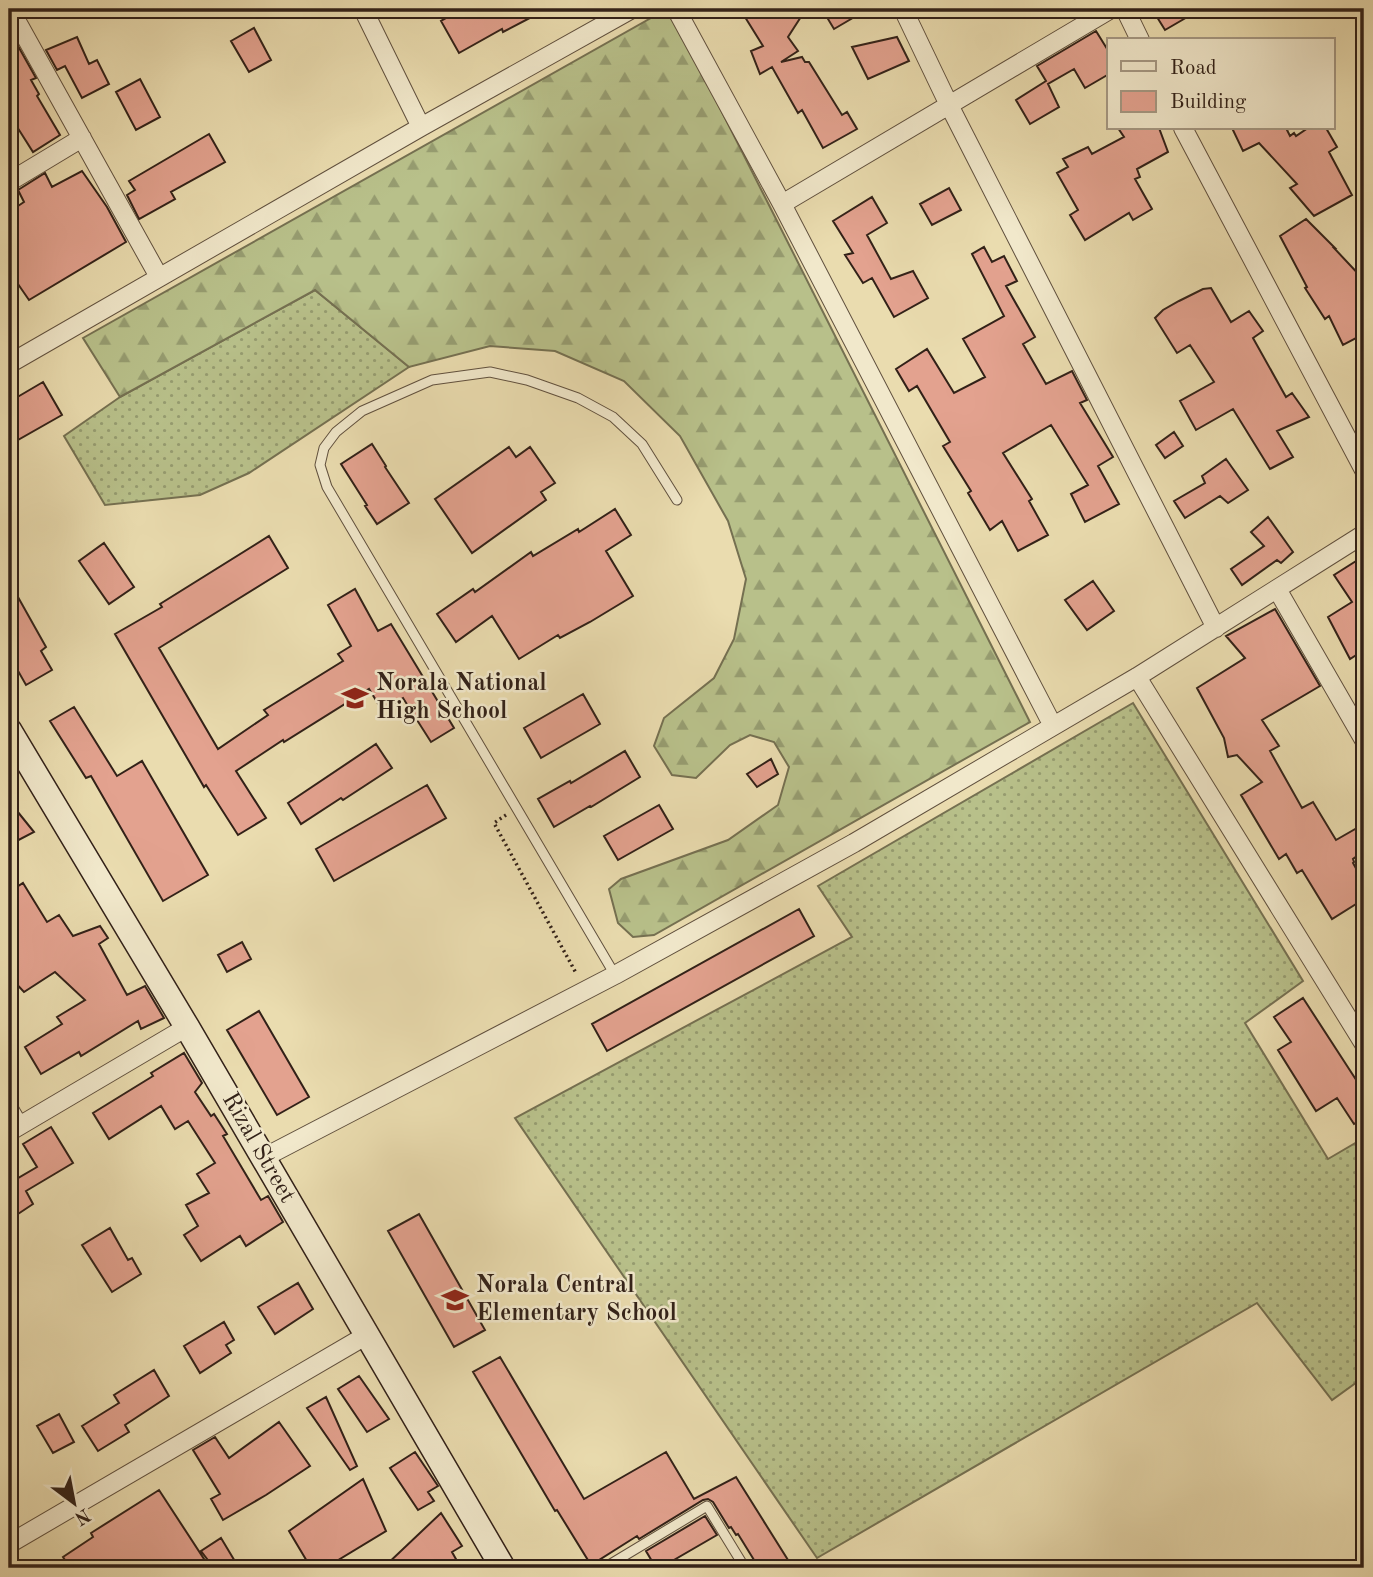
<svg xmlns="http://www.w3.org/2000/svg" width="1373" height="1577" viewBox="0 0 1373 1577" font-family="'Old Standard TT',serif">
  <defs>
    <pattern id="grass-dots" width="8" height="8" patternUnits="userSpaceOnUse" patternTransform="scale(1.75)"><rect width="8" height="8" fill="#b8c08a"/><path d="M2 2h.1M6 6h.1" fill="none" stroke="#969c70" stroke-width="1.8" stroke-linecap="round"/></pattern>
    <pattern id="forest-firs" width="22" height="20" patternUnits="userSpaceOnUse" patternTransform="scale(1.75)"><rect width="22" height="20" fill="#b8c08a"/><path d="M5 1l3.5 6h-7zM16 11l3.5 6h-7z" fill="#969c70"/></pattern>
  </defs>
  <rect width="100%" height="100%" fill="#eadcaf"/>
  <filter id="stains"><feTurbulence type="fractalNoise" baseFrequency=".00286" numOctaves="4"/><feColorMatrix values="0 0 0 0 .2 0 0 0 0 .09 0 0 0 0 .02 0 0 0 .5 -.17"/></filter>
  <radialGradient id="worn" r=".72"><stop offset=".6" stop-color="#630" stop-opacity="0"/><stop offset="1" stop-color="#630" stop-opacity=".3"/></radialGradient>
  <path fill="url(#grass-dots)" stroke="#757051" stroke-width="2" d="M315 290 409 367 249 473 200 495 105 505 64 436 120 397Z
    M1133 703 1303 981 1245 1023 1328 1159 1364 1138V1377L1332 1400 1257 1303 817 1558 515 1118 852 937 818 886Z"/>
  <path fill="url(#forest-firs)" stroke="#757051" stroke-width="2" d="M667 9H670L1030 722 654 935 633 937 618 923 609 889 621 879 728 840 778 805 789 767 774 742 750 735 730 745 696 778 672 775 654 746 664 718 714 678 734 639 746 579 728 521 680 436 624 381 555 351 490 346 409 367 315 290 120 397 83 338Z"/>
  <path fill="#e3a28f" stroke="#322118" stroke-width="2" d="M462 9H547L503 32 502 29 459 53 441 21Z
    M740 9H806L788 37 798 51 781 62 802 57 805 62H809L842 115 847 112 857 129 823 148 802 110 798 113 772 67 760 74 751 51 763 46Z
    M822 9H868L834 29Z
    M1152 9H1201L1165 30Z
    M254 28 271 60 249 72 231 41Z
    M9 30 36 78 31 80 39 94 37 96 60 135 33 152 14 122 9 125Z
    M1096 31 1109 52V74L1085 88 1074 69 1048 84 1059 107 1030 124 1016 100 1046 81 1037 66Z
    M77 37 89 64 97 60 109 84 82 98 65 66 57 70 46 50Z
    M897 37 909 61 868 79 852 47Z
    M140 79 160 117 136 130 116 92Z
    M1118 128H1159L1168 152 1137 169 1140 177 1135 179 1152 209 1133 220 1129 213 1085 240 1070 215 1078 210 1057 173 1068 167 1063 159 1088 147 1092 154 1124 137Z
    M1232 128H1291L1287 130 1290 136 1294 133 1296 136 1308 128H1326L1337 147 1329 152 1352 195 1314 216 1290 188 1297 184 1259 143 1243 151Z
    M209 134 225 162 171 192 175 199 139 219 127 195 135 190 129 181Z
    M82 171 107 207 126 242 29 300 9 271V212L24 202 18 190 45 173 52 187Z
    M949 188 961 210 932 225 920 204Z
    M872 197 887 223 867 235 891 279 913 271 928 298 894 317 872 278 863 283 845 255 853 253 833 221Z
    M1306 219 1335 248H1334L1364 280V334L1343 345 1329 316 1325 319 1305 288 1307 287 1280 236Z
    M984 247 992 262 1004 256 1017 281 1006 286 1035 337 1023 344 1046 384 1072 371 1087 400 1080 403 1113 457 1098 466 1119 504 1085 522 1071 494 1088 485 1051 425 1003 453 1032 499 1029 501 1048 535 1018 551 1002 521 990 530 968 493 971 491 943 446 950 442 917 386 909 391 896 369 927 349 954 393 985 377 963 339 1004 316 972 254Z
    M1211 288 1231 322 1249 311 1263 331 1253 338 1286 397 1292 393 1309 417 1277 431 1293 457 1270 469 1233 409 1196 430 1180 401 1214 382 1190 345 1177 353 1155 318 1163 310 1179 301 1203 289Z
    M43 382 62 415 9 445V402Z
    M1174 432 1183 446 1165 458 1156 445Z
    M372 444 386 466 385 467 409 503 377 524 365 506 367 505 341 464Z
    M509 447 516 457 530 447 555 483 541 492 546 500 472 553 435 499Z
    M1226 459 1248 490 1228 503 1220 496 1185 518 1174 501 1205 483 1202 476Z
    M615 509 631 535 606 551 633 596 590 622 560 638 558 635 519 659 492 616 456 642 437 614 473 589 475 592 531 552 533 556 578 529 579 532Z
    M1268 517 1293 552 1281 563 1277 560 1242 585 1231 569 1264 546 1251 532Z
    M269 536 288 568 159 648 218 749 268 715 264 710 343 661 338 654 351 646 328 605 355 589 378 631 391 624 454 728 431 742 403 698 382 710 369 689 284 742 283 740 236 771 266 818 238 835 206 785 204 787 115 634 162 607 160 604Z
    M104 543 134 587 109 604 79 561Z
    M1364 556V650L1350 659 1328 617 1352 602 1334 575Z
    M9 581 46 647 41 651 52 670 26 685 9 655Z
    M1093 581 1114 611 1087 630 1065 600Z
    M1275 609 1320 686 1262 720 1279 746 1270 751 1302 808 1313 802 1336 840 1364 824V851L1353 859 1354 862 1353 863 1364 883V899L1332 919 1302 870 1297 873 1286 854 1279 859 1241 795 1262 782 1237 755 1228 757 1224 738 1197 688 1245 658 1226 636Z
    M583 694 600 724 541 758 524 728Z
    M74 707 117 776 142 761 208 875 163 901 91 776 86 778 50 721Z
    M376 744 392 768 343 800 341 798 301 824 288 803Z
    M625 751 640 777 591 807 590 806 554 827 538 799 570 781 571 783Z
    M771 759 778 774 757 787 747 774Z
    M427 785 446 818 334 881 316 849Z
    M9 801 34 832 9 845Z
    M659 805 673 829 618 860 604 836Z
    M23 883 47 922 59 915 73 936 100 926 108 938 99 944 127 995 145 986 164 1018 141 1029 138 1021 81 1056 79 1052 41 1074 25 1047 62 1024 57 1017 85 1000 55 972 24 992 9 976V892Z
    M799 909 814 936 607 1051 592 1024Z
    M242 942 251 959 227 972 218 955Z
    M1303 998 1364 1092V1118L1354 1124 1337 1098 1316 1111 1278 1050 1291 1042 1274 1017Z
    M259 1011 309 1097 277 1115 227 1030Z
    M184 1053 202 1083 195 1092 211 1116 214 1114 227 1134 223 1136 261 1200 268 1196 283 1222 246 1246 240 1236 201 1261 184 1235 198 1226 186 1205 209 1193 197 1174 215 1163 188 1121 175 1129 161 1106 109 1139 93 1113 153 1076 151 1073Z
    M51 1127 73 1163 26 1191 33 1204 9 1220V1160L18 1178 37 1167 23 1144Z
    M419 1214 485 1330 454 1347 388 1231Z
    M110 1228 128 1260 132 1258 141 1274 112 1292 82 1245Z
    M298 1283 313 1309 275 1334 258 1307Z
    M224 1322 234 1340 226 1345 231 1353 200 1373 184 1346Z
    M500 1357 584 1499 666 1452 694 1499 736 1477 793 1568H759L738 1534 736 1535 731 1527 729 1528 713 1502 708 1499 703 1500 639 1539 637 1536 591 1565 557 1510 555 1511 473 1372Z
    M154 1370 169 1396 125 1425 129 1432 98 1451 82 1426 119 1403 114 1395Z
    M359 1376 389 1419 367 1432 338 1389Z
    M326 1397 357 1466 350 1470 307 1408Z
    M59 1414 74 1442 53 1453 37 1426Z
    M279 1422 310 1466 266 1495 223 1520 211 1499 220 1494 193 1450 215 1437 229 1458Z
    M415 1452 438 1486 428 1492 434 1501 418 1510 390 1468Z
    M363 1479 386 1531 325 1568H311L289 1531Z
    M159 1490 204 1559 191 1568H70L63 1557 93 1537 91 1533Z
    M441 1513 462 1546 452 1552 461 1568H383Z
    M705 1516 717 1535 660 1568H656L646 1551Z
    M221 1538 239 1568H214L201 1551Z"/>
  <g fill="none" stroke-linecap="round" stroke-linejoin="round">
    <g stroke="#60503e" stroke-width="11">
      <path id="service" d="M615 975 327 487 320 465 324 448 336 432 362 411 432 380 490 372 527 380 578 398 613 417 642 444 677 500
        M611 1568 609 1565 707 1506 745 1568"/>
    </g>
    <g stroke="#60503e" stroke-width="20">
      <path id="minor" d="M10 9 159 277
        M363 9 421 127
        M676 9 782 204 1053 726
        M903 9 949 105 1216 628
        M1125 9 1140 40
        M1183 128 1364 470
        M9 182 82 138
        M782 204 1111 9
        M9 364 421 127 632 9
        M1277 589 1364 740
        M1137 677 1364 1044
        M9 1109 19 1126
        M9 1132 187 1027
        M263 1158 615 975 854 843 1137 677 1364 534
        M9 1544 367 1335"/>
    </g>
    <g stroke="#322118" stroke-width="27">
      <path id="secondary" d="M9 730 187 1027 503 1568"/>
    </g>
    <path stroke="#322118" stroke-width="3.5" stroke-dasharray="2 3.5" stroke-linecap="butt" d="M506 815 494 823 576 973"/>
    <use href="#service" stroke="#f1e8cb" stroke-width="9"/>
    <use href="#minor" stroke="#f1e8cb" stroke-width="18"/>
    <use href="#secondary" stroke="#f1e8cb" stroke-width="24"/>
  </g>
  <defs>
    <g id="school-bare" transform="scale(2.1)"><path d="M0-5L7-2L0 1L-7-2ZM-4 1L0 2.5L4 1V4Q0 6-4 4Z" fill="#8f2418" stroke="#f1e8cb" stroke-width="2.5" paint-order="stroke"/></g>
  </defs>
  <g fill-rule="evenodd">
    <use href="#school-bare" x="355" y="698"/>
    <use href="#school-bare" x="455" y="1300"/>
  </g>
  <g text-anchor="middle" dominant-baseline="central" stroke-width="5" stroke-linejoin="round" paint-order="stroke">
    <g font-size="24" font-weight="bold" fill="#322118" stroke="#f1e8cb" text-anchor="start">
      <text x="376" y="684">Norala National<tspan x="376" dy="28">High School</tspan></text>
      <text x="476" y="1286">Norala Central<tspan x="476" dy="28">Elementary School</tspan></text>
    </g>
    <g font-size="24" fill="#322118" stroke="#f1e8cb">
      <text transform="translate(258 1148) rotate(60)">Rizal Street</text>
    </g>
  </g>
  <rect width="1373" height="1577" fill="none" stroke="#eadcaf" stroke-width="35"/>
  <rect x="10" y="10" width="1352" height="1556" fill="none" stroke="#322118" stroke-width="3.5"/>
  <rect x="18" y="18" width="1338" height="1542" fill="none" stroke="#322118" stroke-width="2"/>
  <rect x="1107" y="38" width="228" height="91" fill="#f1e8cb" stroke="#a59883" stroke-width="2"/>
  <rect x="1121" y="61" width="35" height="10" fill="#f1e8cb" stroke="#a59883" stroke-width="2"/>
  <text x="1170" y="74" font-size="21" fill="#322118">Road</text>
  <rect x="1121" y="91" width="35" height="21" fill="#e3a28f" stroke="#a59883" stroke-width="2"/>
  <text x="1170" y="108" font-size="21" fill="#322118">Building</text>
  <g transform="translate(74 1503) rotate(148)" stroke="#f1e8cb" stroke-width="5" paint-order="stroke">
  <path d="M0-5L12 26L0 18L-12 26Z" fill="#322118"/>
  <text y="-10" font-size="19" font-weight="bold" text-anchor="middle" fill="#322118">N</text>
  </g>
  <rect width="100%" height="100%" filter="url(#stains)"/>
  <rect width="100%" height="100%" fill="url(#worn)"/>
</svg>
